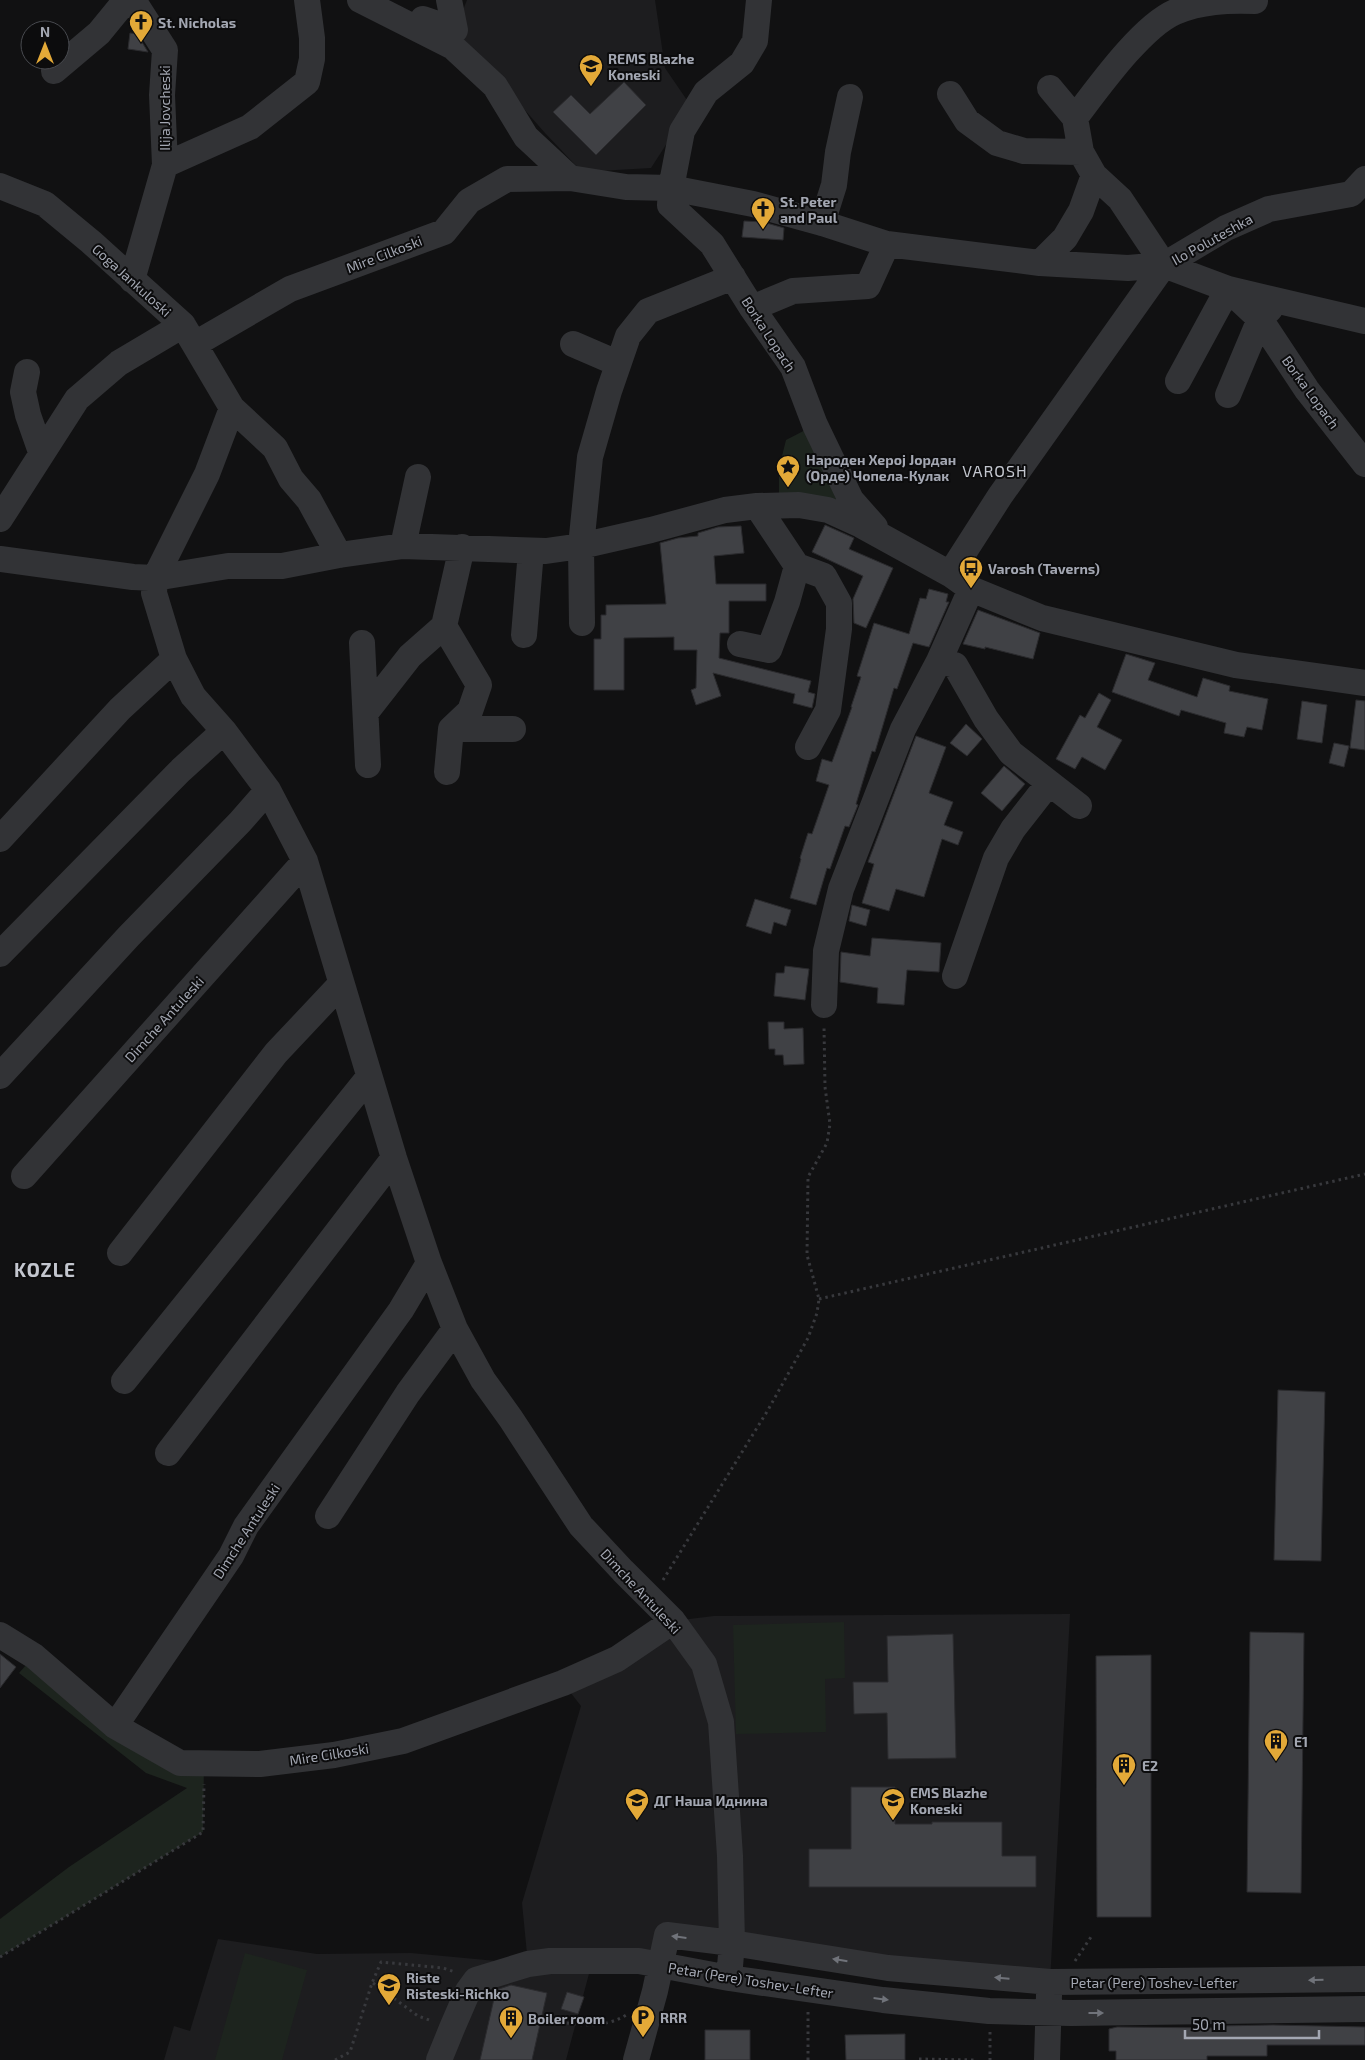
<svg xmlns="http://www.w3.org/2000/svg" width="1365" height="2060" viewBox="0 0 1365 2060" font-family="'Exo 2',sans-serif">
  <rect width="100%" height="100%" fill="#111112"/>
  <path fill="#1d1d1f" d="M467 0H655L665 68 691 106 651 168 582 172 545 133 455 30Z
    M1070 1614 1050 1982 667 1935 660 1967 590 1970 566 2060H164L174 2026 190 2031 218 1939 317 1954 411 1953 528 1964 522 1903 581 1706 563 1683 673 1621 714 1616Z"/>
  <path fill="#1d241e" d="M815 425 851 500 779 505V468L786 440Z
    M844 1622 845 1678 825 1679 826 1732 736 1734 733 1625Z
    M34 1656 115 1726 204 1764 203 1832 0 1957V1919L69 1867 187 1788 146 1773 19 1673Z
    M245 1953 307 1970 282 2060H215Z"/>
  <path fill="#404145" stroke="#2b2b2e" d="M130 33 137 34 148 52 128 49Z
    M624 82 646 105 596 155 553 112 571 95 590 114Z
    M744 221 763 222 784 228 783 240 742 237Z
    M825 525 854 538 849 549 893 568 866 628 854 623 853 599 863 576 812 552Z
    M741 526 744 553 714 556 716 584H766V601H729V633H720L719 658 811 681 808 692 815 694 812 708 793 703 795 694 713 673 721 696 696 705 691 690 696 688 697 650H674V637L624 638V690H594V639H601V615H606V605L666 604 660 543 678 538 698 536V533L718 527Z
    M929 589 948 594 946 602H949L929 647 913 643 897 689 894 688 875 752 872 751 856 804 858 805 849 827 845 826 830 869 827 868 816 905 790 898 801 859 800 858 808 833 812 834 829 785 816 781 822 759 832 762 852 707H851L861 677 857 676 874 623 909 634 920 598 926 599Z
    M978 610 1040 633 1033 659 985 647V649L963 644Z
    M1126 654 1155 663 1148 680 1197 697 1203 678 1230 686 1229 691 1268 699 1262 730 1247 727 1244 737 1224 733 1226 723 1181 710 1179 716 1112 692Z
    M1099 693 1111 700 1097 727 1122 740 1105 770 1082 757 1075 769 1056 759 1080 715 1085 718Z
    M1356 700 1365 701V750L1350 748Z
    M1302 701 1327 705 1322 743 1297 739Z
    M966 724 982 739 967 756 950 743Z
    M916 736 946 747 929 793 953 802 944 825 963 832 958 845 942 839 924 897 896 889 889 911 862 903 874 864 868 862Z
    M1334 743 1349 746 1344 767 1329 763Z
    M1004 766 1025 784 1002 811 981 793Z
    M755 899 791 910 786 926 774 922 771 934 746 926Z
    M852 905 870 910 866 926 849 921Z
    M872 938 941 943 939 972 907 970 904 1005 877 1003 878 988 840 982 841 952 870 956Z
    M785 966 809 969 805 1000 774 996 776 973H784Z
    M768 1022H784V1029L803 1028 804 1064 784 1065 783 1055H775V1049H769Z
    M1278 1390 1325 1392 1321 1561 1274 1560Z
    M1250 1632 1304 1633 1301 1893 1247 1892Z
    M953 1634 956 1758 888 1759 887 1713 854 1714 853 1682H888L887 1636Z
    M0 1654 16 1667 0 1688Z
    M1151 1655V1917H1097L1096 1656Z
    M851 1787H895V1824H932V1822H1002V1856H1036V1887H809V1849H851Z
    M511 1985 547 1993 532 2060H480L496 1990Z
    M567 1992 584 1997 578 2014 561 2009Z
    M1273 2025 1365 2027V2045H1267V2056H1207V2060H1116V2051H1109V2029L1117 2027 1217 2028V2026Z
    M705 2030H750V2060H705Z
    M905 2034V2060H846L845 2035Z"/>
  <g fill="none" stroke-linecap="round" stroke-linejoin="round">
    <path stroke="#38393d" stroke-width="3" stroke-dasharray="2.5 4" stroke-linecap="butt" d="M819 1299 1365 1174
      M663 1580 768 1410 808 1338 817 1313 819 1299 807 1255 808 1177 827 1143 830 1124 825 1087 824 1026
      M0 1957 203 1832 204 1784
      M1075 1961 1091 1937
      M373 1983 418 2016 432 2021
      M541 2018C569 2024 600 2031 626 2015
      M990 2032V2060
      M919 2059 974 2060
      M335 2060 350 2052 372 1983 381 1962 443 1968 455 1972
      M808 2060V2011"/>
    <path stroke="#323336" stroke-width="26" d="M133 0 165 50 162 95 165 165
      M360 0 453 47 495 86 526 137 570 178 626 187 671 188 753 204 822 223 887 244 1040 263 1128 268 1164 265 1228 289 1365 321
      M759 0 755 41 742 63 706 92 682 131 671 188 670 205 712 244 752 308 793 367 815 425 851 500 875 527
      M423 19 455 30 449 0
      M54 71 99 33 126 0
      M1050 88 1075 118
      M950 94 967 121 997 143 1024 151 1081 152
      M0 186 45 204 91 242 183 325 232 408 275 448 291 479 309 500 339 555
      M822 223 834 185 838 152 850 97
      M1040 263 1065 238 1081 211 1094 175
      M1164 265 1120 199 1094 175 1081 152 1075 118C1098 88 1141 27 1175 12 1201 1 1228 0 1255 1
      M132 280 165 165 250 127 307 82 312 59V38L307 0
      M752 308 793 291 868 286 887 244
      M195 344 290 289 444 232 469 201 507 179 570 178
      M573 344 617 363
      M27 372 23 392 28 415 41 452
      M1178 381 1228 289 1260 319 1307 390 1365 464
      M1228 395 1260 319 1270 309
      M232 408 207 474 155 578 154 593 174 659 193 696 224 731 268 790 305 861 394 1158 429 1263 455 1329 483 1380 511 1419 581 1526 623 1571 673 1621 704 1664 721 1722 730 1856 732 1943 729 1978
      M0 519 77 399 119 363 183 325
      M403 546 418 477
      M0 559 133 577 155 578 228 566H282L339 555 403 546 546 551 581 546 651 530 725 510 757 506 799 505 828 510 861 525 950 574 971 589 1042 618 1236 665 1365 683
      M797 566 824 576 839 603V629L828 710 808 747
      M950 574 1000 496 1164 265 1226 228 1269 209 1351 194 1365 179
      M582 623 581 546 590 457 609 391 628 336 648 311 733 277
      M444 626 479 685 470 711 451 729 447 772
      M524 635 531 551
      M362 643 368 765
      M740 644 769 650 787 602 797 566 757 506
      M939 661 955 665 986 719 1011 753 1079 806
      M367 711 410 656 444 626 462 547
      M451 729H513
      M0 839 120 709 174 659
      M0 954 181 770 224 731
      M955 976 996 858 1013 829 1049 783
      M824 1005 826 951 841 889 903 729 939 661 971 589
      M0 1076 129 936 240 822 268 790
      M24 1176 305 861
      M120 1253 276 1053 341 984
      M124 1381 369 1077
      M168 1453 394 1158
      M328 1516 408 1393 455 1329
      M0 1635 34 1656 115 1726 180 1763 260 1764 334 1755 403 1741 563 1683 617 1659 673 1621
      M115 1726 231 1556 246 1526 401 1310 429 1263
      M439 2060 452 2028 468 1991 476 1980 528 1964 550 1961H639L729 1978 883 2000 989 2011 1071 2013 1365 2009
      M636 2060 655 1991 667 1935 732 1943 888 1968 1050 1982 1365 1979
      M1047 2060 1049 1995"/>
  </g>
  <defs><path id="oneway-solid" d="M-6-.8H1V-3.2L6.5 0L1 3.2V.8H-6Z" transform="scale(1.25)"/></defs>
  <g fill="#70737a">
    <use href="#oneway-solid" transform="translate(679 1937) rotate(-173)"/>
    <use href="#oneway-solid" transform="translate(840 1960) rotate(-171)"/>
    <use href="#oneway-solid" transform="translate(1002 1978) rotate(-175)"/>
    <use href="#oneway-solid" transform="translate(1316 1980) rotate(179)"/>
    <use href="#oneway-solid" transform="translate(881 1999) rotate(7)"/>
    <use href="#oneway-solid" transform="translate(1096 2013)"/>
  </g>
  <defs>
    <g id="church-pin" transform="scale(1.25)"><path d="M0 17L-7.5 6A9.5 9.5 0 1 1 7.5 6Z" fill="#e3a938" stroke="#0c0c0d"/><path d="M-1.2-6h2.4v3.5h3.3v2.4h-3.3V6h-2.4V-.1h-3.3v-2.4h3.3Z" fill="#111"/></g>
    <g id="school-pin" transform="scale(1.25)"><path d="M0 17L-7.5 6A9.5 9.5 0 1 1 7.5 6Z" fill="#e3a938" stroke="#0c0c0d"/><path d="M0-5L7-2L0 1L-7-2ZM-4 1L0 2.5L4 1V4Q0 6-4 4Z" fill="#111"/></g>
    <g id="sight-pin" transform="scale(1.25)"><path d="M0 17L-7.5 6A9.5 9.5 0 1 1 7.5 6Z" fill="#e3a938" stroke="#0c0c0d"/><path d="M0-6L1.8-2.2L6-1.7L2.9 1.2L3.7 5.4L0 3.3L-3.7 5.4L-2.9 1.2L-6-1.7L-1.8-2.2Z" fill="#111"/></g>
    <g id="bus-pin" transform="scale(1.25)"><path d="M0 17L-7.5 6A9.5 9.5 0 1 1 7.5 6Z" fill="#e3a938" stroke="#0c0c0d"/><path d="M-5-6H5V4H4V6H2V4H-2V6H-4V4H-5ZM-3.5-4V0h7V-4ZM-3.5 1.2v1.5H-2V1.2ZM2 1.2v1.5H3.5V1.2Z" fill="#111"/></g>
    <g id="building-pin" transform="scale(1.25)"><path d="M0 17L-7.5 6A9.5 9.5 0 1 1 7.5 6Z" fill="#e3a938" stroke="#0c0c0d"/><path d="M-4-6H4V6H1V3H-1V6H-4ZM-2.5-4.3h1.7v1.8h-1.7ZM.8-4.3h1.7v1.8H.8ZM-2.5-1h1.7V.8h-1.7ZM.8-1h1.7V.8H.8Z" fill="#111"/></g>
    <g id="parking-pin" transform="scale(1.25)"><path d="M0 17L-7.5 6A9.5 9.5 0 1 1 7.5 6Z" fill="#e3a938" stroke="#0c0c0d"/><path d="M-3.5-5.5H1a3.5 3.5 0 0 1 0 7H-1V5.5H-3.5ZM-1-3.4V-.6H.8a1.4 1.4 0 0 0 0-2.8Z" fill="#111"/></g>
  </defs>
  <g fill-rule="evenodd">
    <use href="#church-pin" x="141" y="22"/>
    <use href="#school-pin" x="591" y="66"/>
    <use href="#church-pin" x="763" y="209"/>
    <use href="#sight-pin" x="788" y="467"/>
    <use href="#bus-pin" x="971" y="568"/>
    <use href="#building-pin" x="1276" y="1741"/>
    <use href="#building-pin" x="1124" y="1765"/>
    <use href="#school-pin" x="637" y="1800"/>
    <use href="#school-pin" x="893" y="1800"/>
    <use href="#school-pin" x="389" y="1985"/>
    <use href="#parking-pin" x="643" y="2017"/>
    <use href="#building-pin" x="511" y="2018"/>
  </g>
  <g text-anchor="middle" dominant-baseline="central" stroke-width="4" stroke-linejoin="round" paint-order="stroke">
    <g font-size="14" font-weight="bold" fill="#a3a7b2" stroke="#0c0c0d" text-anchor="start">
      <text x="158" y="22">St. Nicholas</text>
      <text x="608" y="58">REMS Blazhe<tspan x="608" dy="16">Koneski</tspan></text>
      <text x="780" y="201">St. Peter<tspan x="780" dy="16">and Paul</tspan></text>
      <text x="806" y="459">Народен Херој Јордан<tspan x="806" dy="16">(Орде) Чопела-Кулак</tspan></text>
      <text x="988" y="568">Varosh (Taverns)</text>
      <text x="1294" y="1741">E1</text>
      <text x="1142" y="1765">E2</text>
      <text x="910" y="1792">EMS Blazhe<tspan x="910" dy="16">Koneski</tspan></text>
      <text x="654" y="1800">ДГ Наша Иднина</text>
      <text x="406" y="1977">Riste<tspan x="406" dy="16">Risteski-Richko</tspan></text>
      <text x="660" y="2017">RRR</text>
      <text x="528" y="2018">Boiler room</text>
    </g>
    <g font-size="14" fill="#a3a7b2" stroke="#0c0c0d">
      <text transform="translate(164 108) rotate(-90)">Ilija Jovcheski</text>
      <text transform="translate(1212 239) rotate(-29)">Ilo Poluteshka</text>
      <text transform="translate(384 254) rotate(-21)">Mire Cilkoski</text>
      <text transform="translate(132 280) rotate(42)">Goga Jankuloski</text>
      <text transform="translate(769 334) rotate(57)">Borka Lopach</text>
      <text transform="translate(1311 392) rotate(54)">Borka Lopach</text>
      <text transform="translate(164 1019) rotate(-48)">Dimche Antuleski</text>
      <text transform="translate(246 1531) rotate(-57)">Dimche Antuleski</text>
      <text transform="translate(641 1591) rotate(47)">Dimche Antuleski</text>
      <text transform="translate(329 1754) rotate(-9)">Mire Cilkoski</text>
      <text transform="translate(751 1980) rotate(9)">Petar (Pere) Toshev-Lefter</text>
      <text x="1154" y="1982">Petar (Pere) Toshev-Lefter</text>
    </g>
    <g font-size="16" letter-spacing="1" fill="#c3c6ce" stroke="#0c0c0d">
      <text x="995" y="470">VAROSH</text>
    </g>
    <g font-size="19" font-weight="bold" letter-spacing="1" fill="#c3c6ce" stroke="#0c0c0d">
      <text x="45" y="1269">KOZLE</text>
    </g>
  </g>
  <g transform="translate(45 45)"><circle r="24" fill="#0c0c0d" stroke="#484a4f"/>
  <path d="M0-4L9 19L0 12L-9 19Z" fill="#e3a938"/>
  <text y="-8" font-size="14" font-weight="bold" text-anchor="middle" fill="#a3a7b2">N</text>
  </g>
  <path d="M1185 2030v8h134v-8" fill="none" stroke="#a3a7b2" stroke-width="2.5"/>
  <text x="1192" y="2030" font-size="15" fill="#a3a7b2" stroke="#0c0c0d" stroke-width="4" paint-order="stroke">50 m</text>
</svg>
